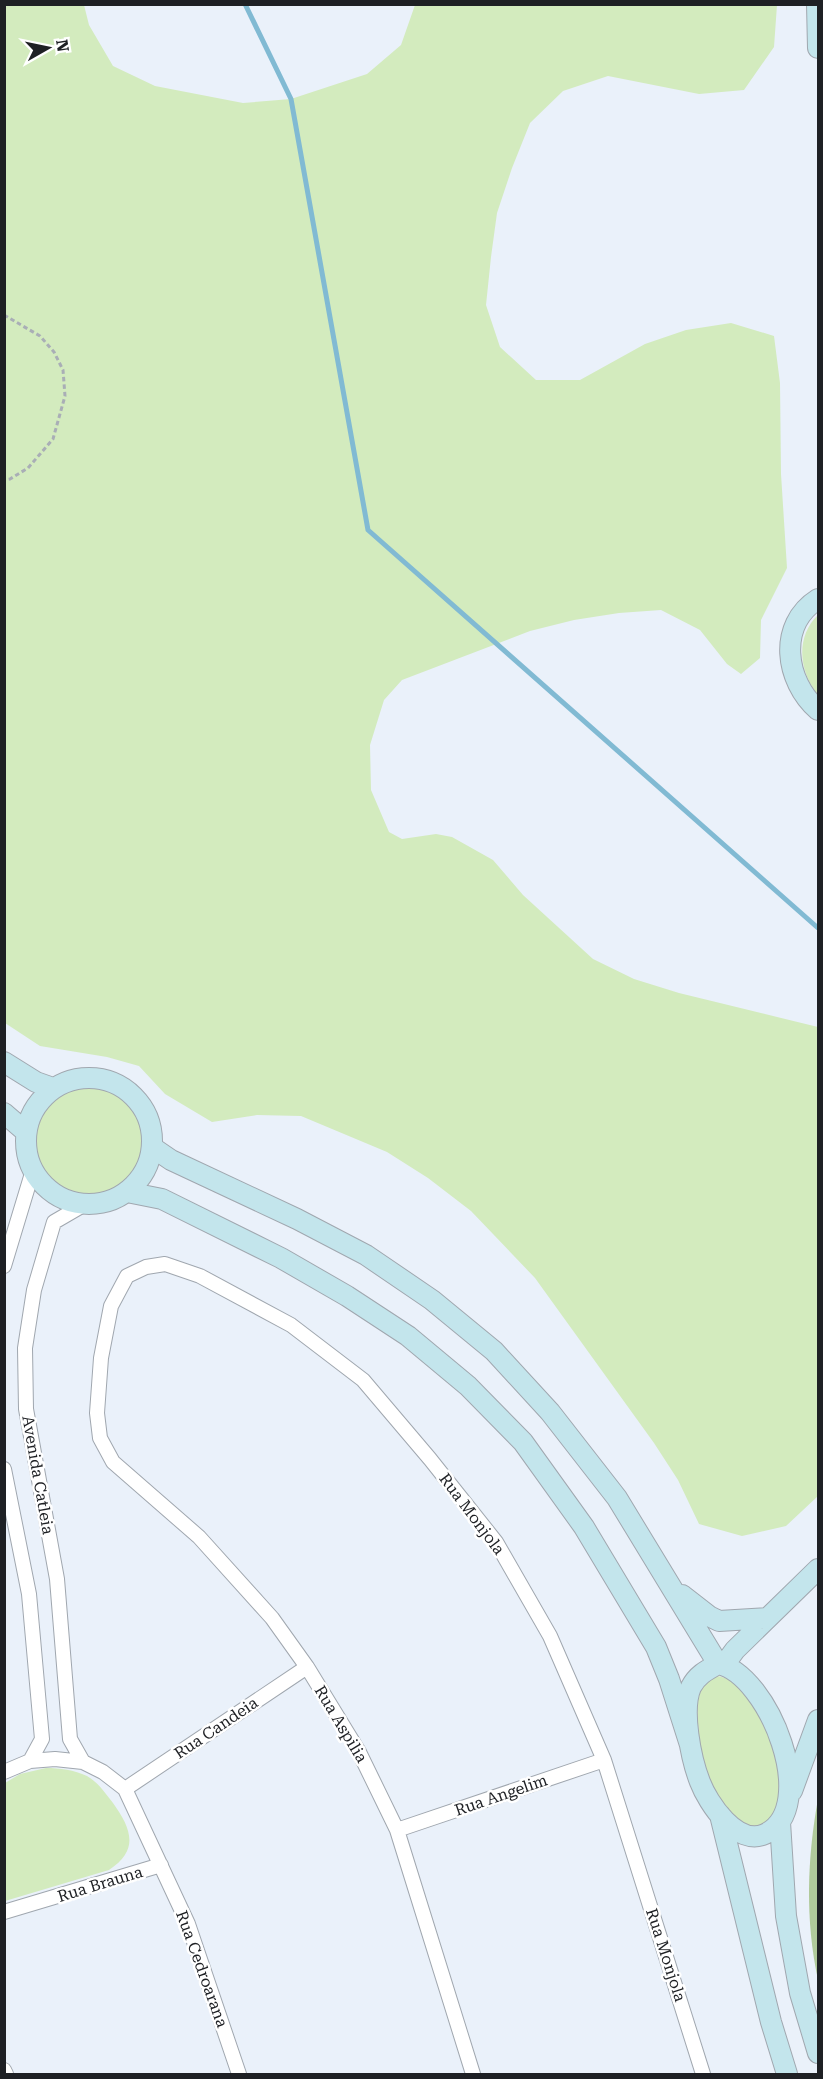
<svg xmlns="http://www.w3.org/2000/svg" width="823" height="2079" viewBox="0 0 823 2079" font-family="'Roboto Serif',serif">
  <rect width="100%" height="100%" fill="#eaf1fa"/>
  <path fill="#d3ebbe" d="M4 5H84L89 25 113 66 155 86 243 103 291 99 367 74 401 45 415 5H777L774 47 744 90 699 94 608 76 563 91 530 123 512 168 497 213 491 257 486 305 500 347 536 380H580L645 344 686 330 731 323 774 336 780 383 781 474 787 568 761 620 760 658 741 674 727 664 700 630 661 610 619 613 574 620 530 631 402 680 384 700 370 745 371 790 389 832 402 839 436 834 452 837 493 860 523 895 593 959 634 979 679 993 818 1027V1496L786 1526 742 1536 699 1524 678 1480 654 1443 535 1278 471 1211 428 1178 387 1152 301 1116 257 1115 212 1122 165 1094 139 1066 107 1057 40 1046 5 1023Z
    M818 615V695C799 672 795 637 818 615Z
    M34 1141a55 55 0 1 1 110 0a55 55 0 1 1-110 0Z
    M716 1676C727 1677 738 1683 746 1693 766 1716 801 1809 761 1826 753 1829 746 1824 740 1820 710 1796 700 1760 698 1723 697 1713 696 1701 700 1691 703 1684 709 1680 716 1676Z
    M46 1768C60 1768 74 1770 87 1776 99 1783 105 1793 113 1803 131 1828 140 1850 109 1870L5 1901V1783L20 1774Z"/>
  <path fill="#b0ca9b" d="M818 1799V1980C805 1920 807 1859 818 1799Z"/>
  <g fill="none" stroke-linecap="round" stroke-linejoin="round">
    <path stroke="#81bad3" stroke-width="5" d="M245 4 291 99 368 530 818 928"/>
    <g stroke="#a0a7af" stroke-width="16">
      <path id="street" d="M4 1266 33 1170
        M4 1469 29 1594 42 1739 30 1761
        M83 1762 70 1739 57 1579 26 1409 25 1348 34 1290 54 1222 85 1204
        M4 1772 30 1761 55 1759 83 1762 103 1772 125 1789 188 1924 239 2074
        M125 1789 307 1667
        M397 1830 604 1760
        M4 1912 161 1865
        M4 2070 6 2074
        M473 2074 397 1830 359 1752 307 1667 272 1618 199 1537 113 1462 100 1438 97 1413 101 1358 111 1306 127 1276 146 1267 165 1264 200 1276 291 1325 363 1380 430 1459 496 1542 550 1636 604 1760 703 2074"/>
    </g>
    <g stroke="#a0a7af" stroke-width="22">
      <path id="secondary" d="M817 4 818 48
        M818 599C777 625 785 681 818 710
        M4 1062 36 1082 53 1088
        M26 1141a63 63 0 1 1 126 0a63 63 0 1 1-126 0Z
        M4 1113 26 1132
        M152 1147 171 1160 297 1219 366 1255 432 1300 494 1351 550 1412 617 1498 718 1664
        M127 1192 162 1199 281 1258 347 1296 408 1336 468 1386 523 1442 584 1527 656 1647 669 1679 690 1745
        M682 1595 709 1616 719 1621 767 1618
        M718 1664C769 1674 821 1808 765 1834 737 1847 708 1803 700 1782 691 1759 681 1710 691 1687 697 1675 707 1670 718 1664Z
        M724 1665 735 1650 818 1569
        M792 1791 818 1720
        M720 1815 771 2022 787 2074
        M780 1822 786 1916 800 1993 818 2053"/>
    </g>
    <path stroke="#a9aeb6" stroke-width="3" stroke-dasharray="4.5 3" stroke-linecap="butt" d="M4 315 40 336 54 352 63 370 65 396 53 439 28 468 10 479 4 480"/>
    <use href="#street" stroke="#fff" stroke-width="14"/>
    <use href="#secondary" stroke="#c3e5ec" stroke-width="20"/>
  </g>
  <g text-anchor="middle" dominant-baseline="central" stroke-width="5" stroke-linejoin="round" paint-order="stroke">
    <g font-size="16" fill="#1e2024" stroke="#fff">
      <text transform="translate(38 1475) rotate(80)">Avenida Catleia</text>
      <text transform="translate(472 1514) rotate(53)">Rua Monjola</text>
      <text transform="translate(341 1724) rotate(59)">Rua Aspilia</text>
      <text transform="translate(216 1728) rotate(-34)">Rua Candeia</text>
      <text transform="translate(501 1795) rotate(-19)">Rua Angelim</text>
      <text transform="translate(100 1884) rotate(-17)">Rua Brauna</text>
      <text transform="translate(666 1955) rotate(72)">Rua Monjola</text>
      <text transform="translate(202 1969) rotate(70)">Rua Cedroarana</text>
    </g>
  </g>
  <rect width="823" height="2079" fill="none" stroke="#1e2024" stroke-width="12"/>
  <g transform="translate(48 48) rotate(81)" stroke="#ffffff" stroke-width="4.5" paint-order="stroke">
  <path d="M0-4.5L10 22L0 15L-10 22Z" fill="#1e2024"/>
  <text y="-9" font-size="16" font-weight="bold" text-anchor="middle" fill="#1e2024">N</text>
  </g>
</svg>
